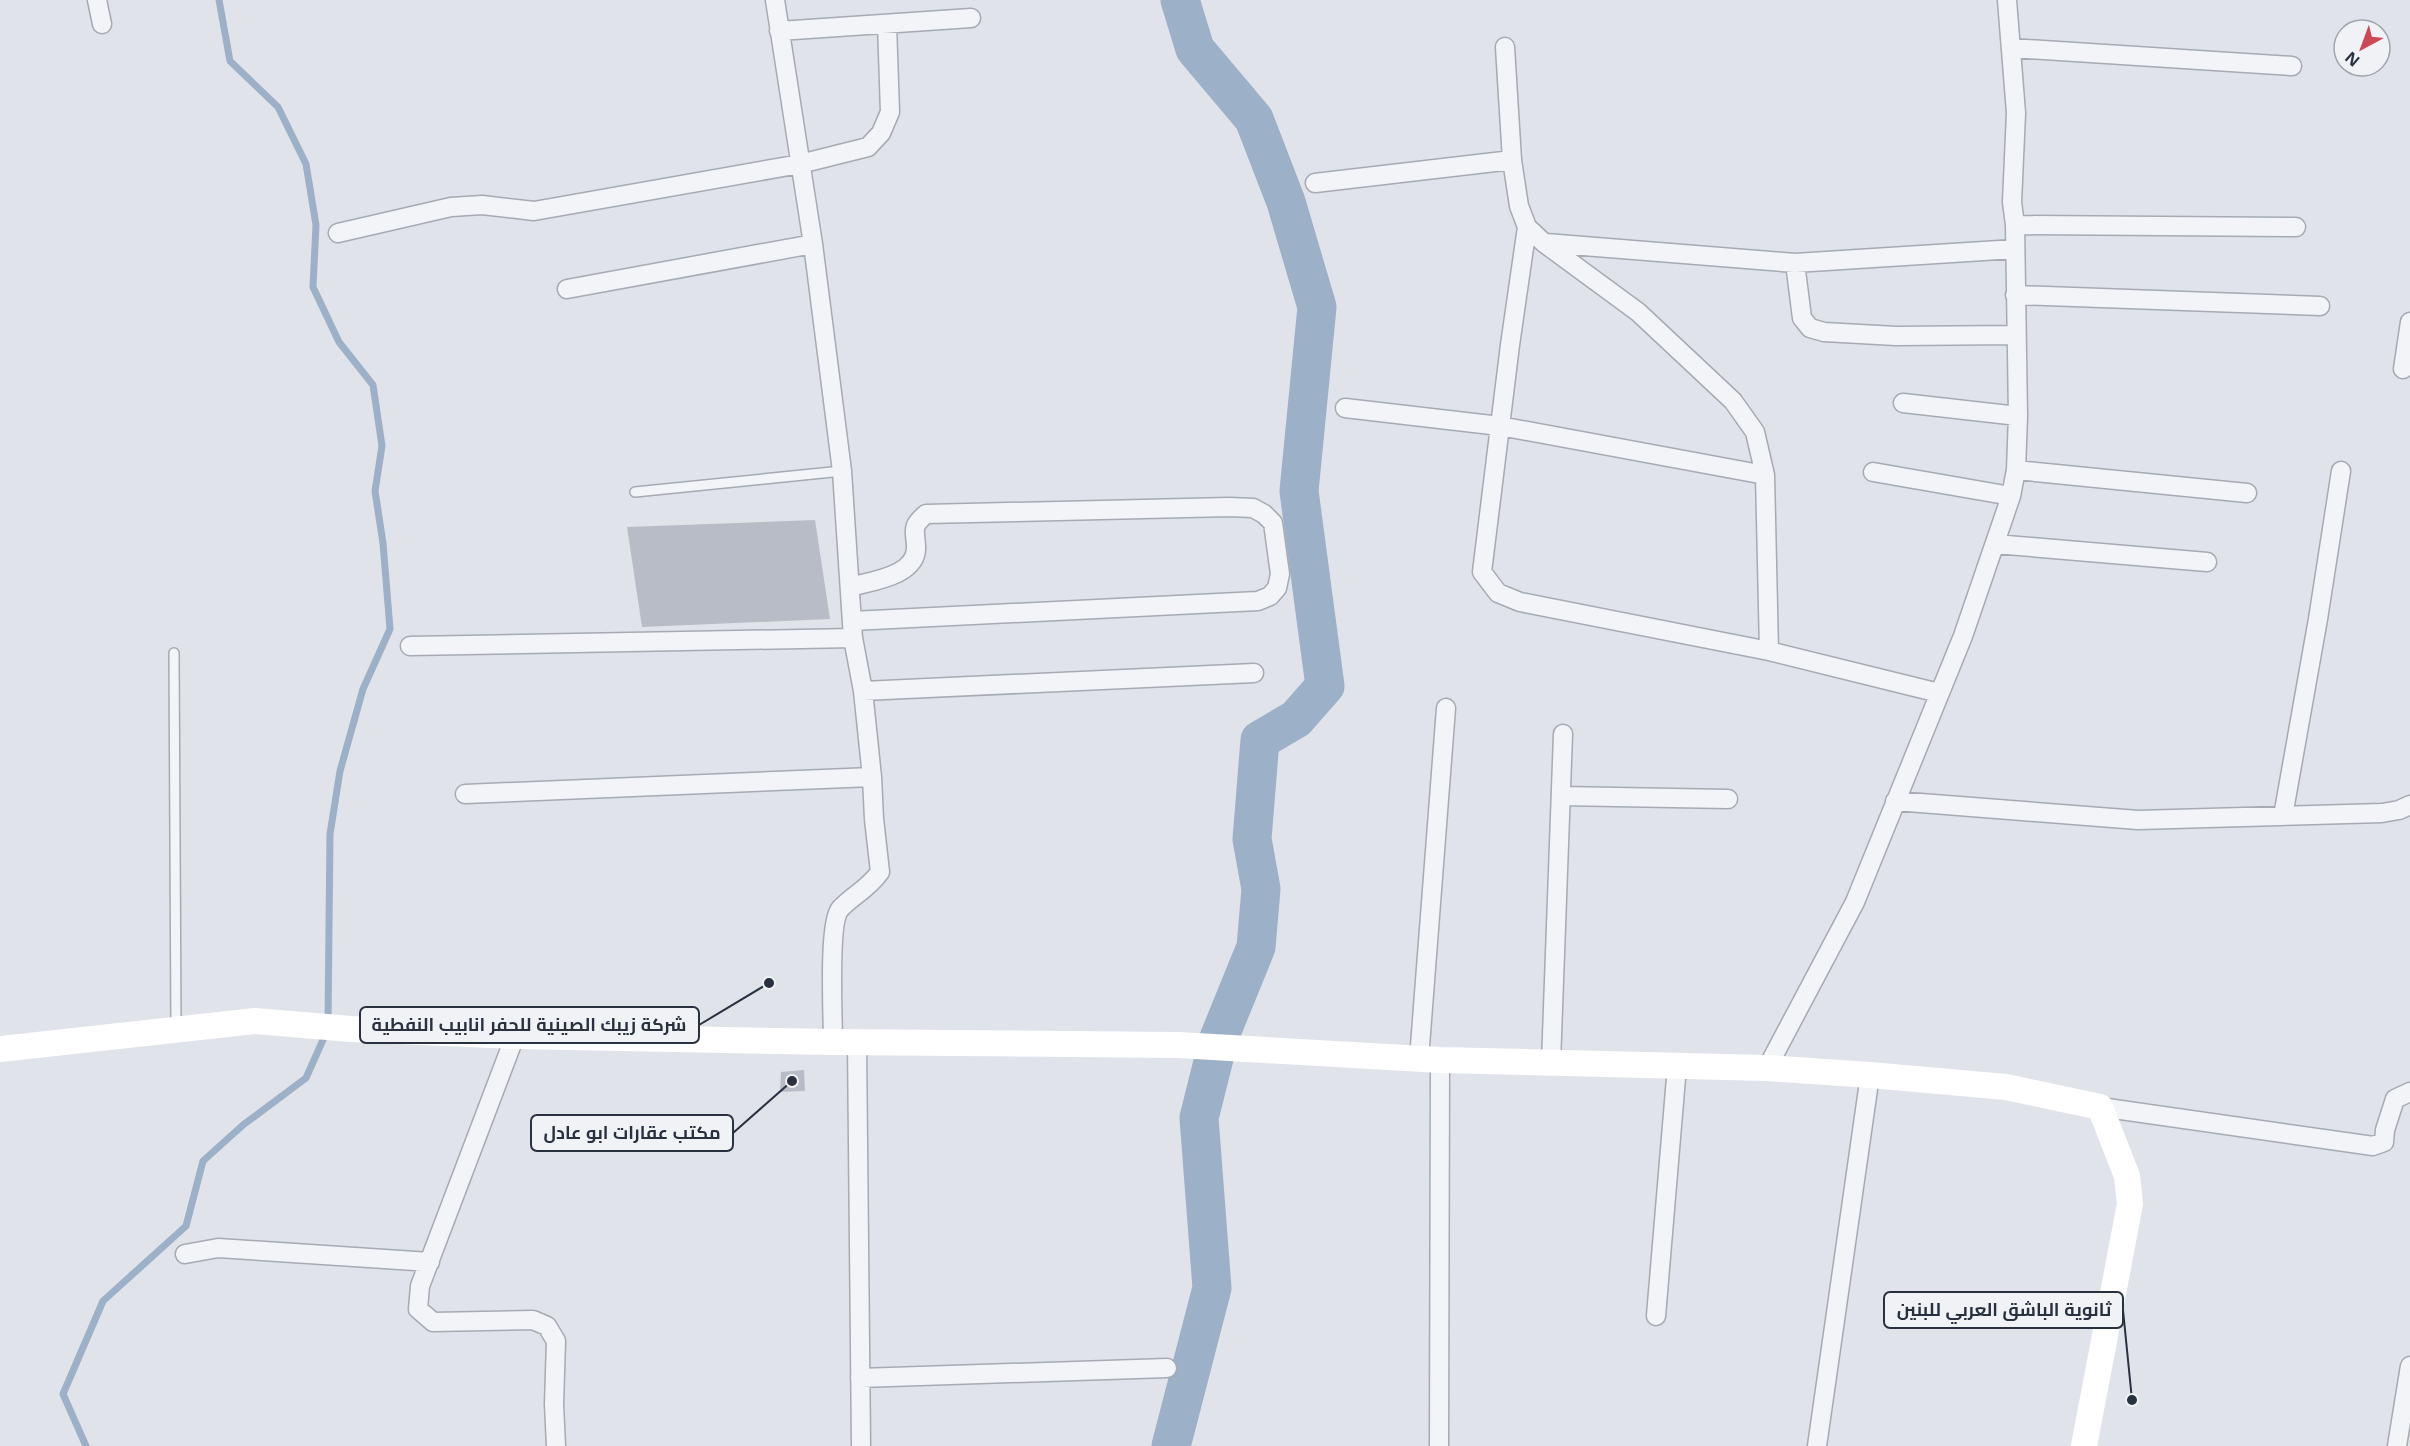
<svg xmlns="http://www.w3.org/2000/svg" width="2410" height="1446" viewBox="0 0 2410 1446" font-family="'Open Sans',Cairo,sans-serif">
  <rect width="100%" height="100%" fill="#e0e3e9"/>
  <g fill="none" stroke-linecap="round" stroke-linejoin="round">
    <path stroke="#9cb0c8" stroke-width="7" d="M219 0 230 61 278 107 306 164 316 225 313 287 339 342 373 385 382 446 375 491 383 543 390 629 363 689 340 771 330 834 328 1022
      M86 1446 63 1394 103 1301 186 1226 203 1161 243 1125 306 1078 326 1033"/>
    <path stroke="#9cb0c8" stroke-width="39" d="M1171 1446 1212 1288 1199 1118 1219 1038 1256 947 1261 889 1252 839 1260 740 1296 719 1325 686 1299 491 1317 307 1286 202 1254 119 1195 49 1180 0"/>
  </g>
  <path fill="#b8bcc6" d="M815 520 830 619 642 627 627 527Z
    M804 1070 805 1091 780 1092 781 1072Z"/>
  <g fill="none" stroke-linecap="round" stroke-linejoin="round">
    <g stroke="#a5aab3" stroke-width="12">
      <path id="service" d="M635 492 842 471
        M174 653 176 1028"/>
    </g>
    <g stroke="#a5aab3" stroke-width="21">
      <path id="minor" d="M97 0 102 24
        M775 0 813 244 842 471 853 638 863 691 872 777 874 819 880 872C867 890 853 895 840 909 828 923 833 1019 833 1042
        M779 31 971 18
        M1505 47 1512 160 1519 206 1527 227 1544 243 1638 312 1733 401 1755 432 1765 475 1769 651
        M2011 48 2292 66
        M1315 183 1512 160
        M2015 225 2296 227
        M1527 227 1510 345 1482 572 1498 593 1520 602 1769 651 1939 693
        M338 233 451 207 482 205 534 211 800 164 868 147 881 133 890 112 887 24
        M1546 243 1795 263 2015 249
        M1795 263 1802 318 1810 328 1824 332 1896 336 2016 335
        M567 289 813 244
        M2015 295 2320 306
        M2403 369 2410 322
        M1903 403 2018 416
        M1345 408 1500 426 1765 475
        M2016 470 2247 493
        M1873 472 2011 496
        M1995 544 2207 562
        M850 587C871 581 918 576 916 546 915 529 911 527 926 514L1229 507 1253 508 1264 514 1273 523 1280 574 1277 588 1270 596 1258 601 852 621
        M410 646 853 638
        M863 691 1254 673
        M465 794 872 777
        M1561 796 1728 799
        M1895 801 2138 820 2382 813 2399 810 2410 805
        M2283 816 2318 619 2341 471
        M515 1036 420 1286 418 1309 433 1322 533 1320 547 1326 556 1341 554 1404 556 1446
        M857 1042 861 1446
        M1419 1059 1446 708
        M1551 1063 1563 734
        M1767 1068 1855 902 1963 636 2011 496 2016 470 2018 416 2015 225 2012 202 2016 113 2007 0
        M2100 1107 2373 1146 2384 1142 2385 1130 2395 1099 2410 1092
        M185 1254 218 1248 430 1262
        M1656 1316 1677 1066
        M860 1378 1167 1368
        M1439 1446 1440 1060
        M1817 1446 1870 1075
        M2397 1446 2410 1366"/>
    </g>
    <use href="#service" stroke="#f3f4f7" stroke-width="9"/>
    <use href="#minor" stroke="#f3f4f7" stroke-width="18"/>
    <path stroke="#fff" stroke-width="26" d="M0 1049 255 1021 351 1029 515 1036 833 1042 1178 1045 1440 1060 1767 1068 1870 1075 2006 1087 2100 1107 2127 1176 2130 1204 2084 1446"/>
  </g>
  <path fill="none" stroke="#293140" stroke-width="2" d="M769 983L699 1025M792 1081L733 1133M2132 1400L2123 1310"/>
  <g fill="#293140" stroke="#f0f2f6" stroke-width="2">
    <circle cx="769" cy="983" r="6"/>
    <circle cx="792" cy="1081" r="6"/>
    <circle cx="2132" cy="1400" r="6"/>
  </g>
  <g fill="#f0f2f6" stroke="#293140" stroke-width="2">
    <rect x="360" y="1007" width="339" height="36" rx="6"/>
    <rect x="531" y="1115" width="202" height="36" rx="6"/>
    <rect x="1884" y="1292" width="239" height="36" rx="6"/>
  </g>
  <g font-size="18" text-anchor="middle" font-weight="bold" fill="#293140">
    <text x="529" y="1031">شركة زيبك الصينية للحفر انابيب النفطية</text>
    <text x="632" y="1139">مكتب عقارات ابو عادل</text>
    <text x="2004" y="1316">ثانوية الباشق العربي للبنين</text>
  </g>
  <g transform="translate(2362 48) rotate(221)"><circle r="28" fill="#f0f2f6" stroke="#a0a5ad" stroke-width="1.5"/>
  <path d="M0-4.5L10 22L0 15L-10 22Z" fill="#cb4857"/>
  <text y="-9" font-size="16" font-weight="bold" text-anchor="middle" fill="#293140">N</text>
  </g>
</svg>
